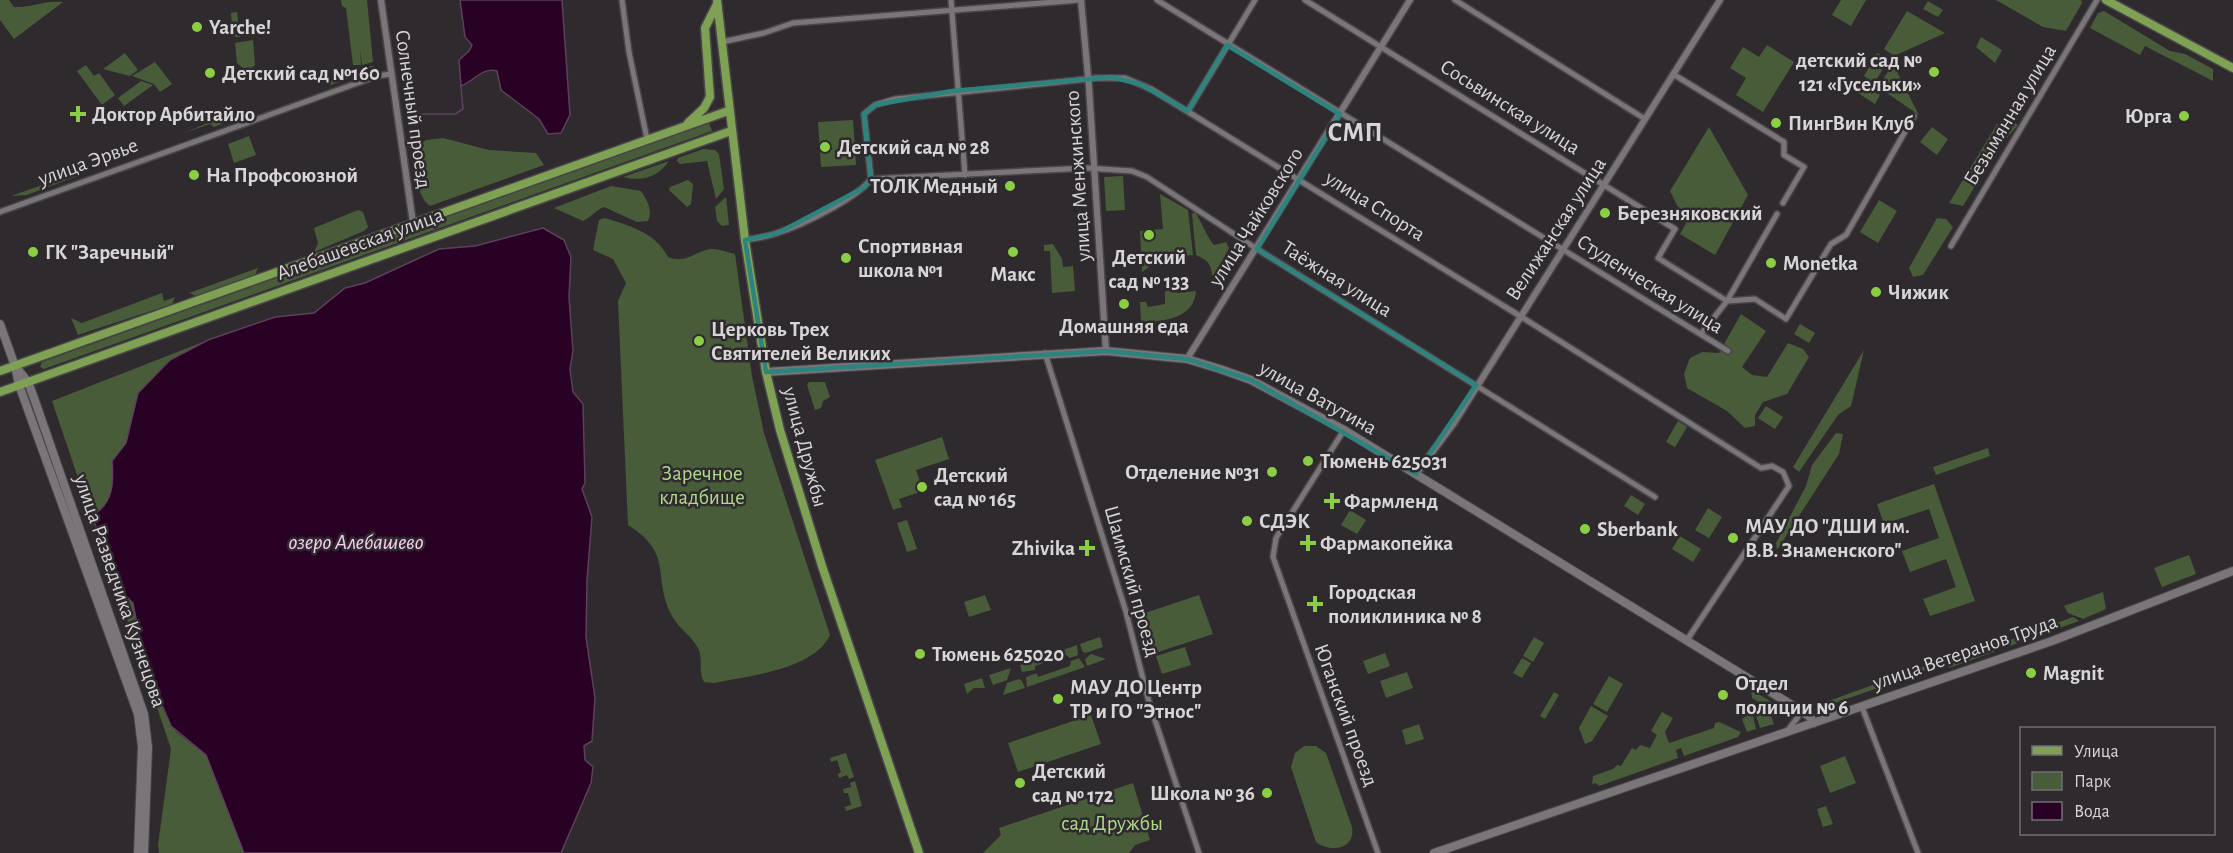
<svg xmlns="http://www.w3.org/2000/svg" width="2233" height="853" viewBox="0 0 2233 853" font-family="'Alegreya Sans',sans-serif">
  <rect width="100%" height="100%" fill="#2e2a2e"/>
  <path fill="#495c39" d="M0 0H9L14 7C30 8 44 0 63 2L14 39 0 20Z
    M341 0H367L373 62 362 65 360 48 361 65H353L346 8 342 6Z
    M1841 0H1866L1851 26 1832 15Z
    M1996 0H2081L2082 3 2066 31 2043 27Z
    M1928 1 1943 10 1938 17 1923 9Z
    M1907 11 1945 33 1894 56 1884 49Z
    M2104 11 2170 51 2185 54 2213 69V81L2145 46 2140 55 2090 28 2098 13Z
    M237 12 240 37H233L231 13Z
    M1981 37 2002 50 1995 63 1976 47Z
    M253 40 255 65 247 72 237 63 235 43Z
    M1767 45 1794 62 1763 112 1736 95 1746 78 1730 68 1743 47 1759 57Z
    M125 53 138 70 130 76 103 69Z
    M1877 53 1884 57 1885 66 1874 83 1864 76Z
    M155 62 172 84 160 92 154 84 132 76Z
    M1893 64 1919 115 1878 87Z
    M86 65 94 76 99 73 115 95 102 105 77 71Z
    M370 66H374L373 69 331 85 326 82Z
    M141 81 153 85 124 106 118 98Z
    M1861 82 1880 95 1875 104 1855 91Z
    M224 116 222 124 214 127 210 124 184 133Z
    M2008 117 2018 125 1997 149 1963 206 1949 203 1997 124Z
    M853 120 856 165 821 167 818 122Z
    M709 123 712 131 44 369 40 367 42 362Z
    M1709 127 1748 195 1715 255 1680 234 1686 223 1670 191Z
    M1932 127 1948 139 1937 155 1920 142Z
    M249 136 256 155 234 163 228 144Z
    M443 138 489 150 536 153 544 165 430 206C415 195 415 165 415 148L426 140Z
    M703 149 715 150 719 154 724 189 716 199 707 161 680 164 677 161 678 158Z
    M669 161C658 177 642 182 623 177Z
    M79 172 80 175 27 195 11 196Z
    M1123 176 1125 210 1106 211 1104 177Z
    M688 180 693 184 691 204 687 207 669 190 670 187Z
    M611 186 641 191C647 200 653 210 648 221L637 222 604 207C595 210 592 217 583 221L554 208Z
    M1160 194 1188 210 1193 255 1162 258 1142 272 1140 231 1163 229Z
    M726 197 729 225 722 226 717 221 715 207Z
    M1879 200 1897 211 1878 243 1860 232Z
    M358 210 363 212 368 227 364 231 314 252 318 243 314 228Z
    M1195 212C1201 221 1208 239 1214 245L1226 242 1229 248 1215 275H1212C1211 262 1206 260 1196 255L1192 214Z
    M605 218C630 226 655 232 668 257 684 263 691 255 706 250 715 247 726 252 735 254L752 376 764 433 830 635C814 670 747 676 714 683L704 682C698 671 703 662 699 650 692 635 678 629 671 614 652 575 674 554 628 525L618 301 626 283 613 259 593 250 599 220Z
    M1937 218 1946 219 1953 227 1923 275 1913 277 1909 268Z
    M1053 244 1062 259 1063 267 1073 266 1075 291 1052 293 1050 251H1044V245Z
    M258 268 255 275 196 296 189 293Z
    M1175 290 1177 293 1196 291C1194 319 1164 321 1141 322L1140 302H1146L1148 307 1165 304V291Z
    M162 293 164 301 175 297 172 304 78 335 71 318 82 323Z
    M1741 314 1766 331 1742 367 1752 375 1767 377 1788 343 1803 349 1809 357 1787 394 1763 402 1755 415V426L1745 428 1727 411 1687 388 1684 374 1690 358 1702 352 1719 353Z
    M1800 324 1815 333 1809 343 1794 334Z
    M208 340 170 360 138 393 126 443 112 461C114 483 113 505 91 516L52 401Z
    M1864 350 1851 406 1838 415 1799 472 1793 467Z
    M809 382H825L830 397 823 401 821 408 815 410 807 385Z
    M1766 406 1783 417 1775 429 1758 418Z
    M1678 421 1687 427 1675 447 1666 442Z
    M1836 433 1843 434 1839 454 1777 550 1776 543 1806 486 1812 465Z
    M942 437 949 459 916 470 923 491 899 499 902 507 893 510 875 460Z
    M1988 448 1990 456 1936 475 1933 467Z
    M1934 484 1975 601 1930 616 1923 599 1956 587 1946 559 1910 572 1902 551 1939 538 1929 509 1884 524 1877 504Z
    M1631 495 1645 504 1638 515 1624 506Z
    M1708 508 1722 517 1709 538 1695 530Z
    M1350 510 1366 520 1357 534 1341 525Z
    M907 520 917 549 907 552 897 523Z
    M1680 536 1701 549 1693 562 1672 549Z
    M2189 555 2196 574 2162 587 2154 568Z
    M113 576 122 592 133 603 145 665 176 732 206 755 244 853H159L158 845 171 749Z
    M2103 592 2106 609 2083 619 2068 613 2064 606Z
    M985 595 991 610 969 617 964 602Z
    M1199 595 1213 634 1149 655 1136 616Z
    M2073 617 2079 621 2004 648 2002 643Z
    M1100 637 1103 647 1085 653 1082 651 1080 644Z
    M1534 637 1544 643 1533 662 1523 656Z
    M1994 642V652L1949 668 1945 659Z
    M1077 645 1078 655 1070 658 1066 655 1035 666V670L1022 672 1020 665Z
    M1185 647 1191 665 1162 674 1156 656Z
    M1385 653 1390 666 1368 674 1363 661Z
    M1091 654 1106 659 1087 666 1085 659Z
    M1079 658 1085 667 1027 687 1026 677 1037 673 1038 677 1070 666 1071 661Z
    M1522 658 1531 663 1522 678 1513 673Z
    M1934 663 1936 666 1903 679 1900 675Z
    M1011 668 1007 680 993 685 989 675Z
    M1407 672 1413 688 1386 698 1380 681Z
    M1609 676 1623 684 1607 712 1593 704Z
    M982 678 985 688H974L967 694 964 684Z
    M1019 679 1022 681 1025 688 1003 695 1007 683Z
    M1878 683V688L1829 705 1815 706Z
    M1751 690 1786 710 1778 714 1752 698Z
    M1554 692 1559 695 1545 719 1540 716Z
    M1752 703 1770 714 1774 724 1760 728Z
    M1591 706 1608 716 1592 741 1585 744 1579 728Z
    M1662 712 1673 718 1665 732 1669 743 1714 728 1715 723 1719 722 1741 732 1738 737 1684 756 1681 748 1676 750 1678 758 1599 786 1596 783 1592 784 1593 776 1613 769 1617 765 1621 766 1632 748 1636 750 1640 745 1650 748 1657 735 1651 731Z
    M1752 712 1756 729 1747 732 1742 719Z
    M1091 715 1101 744 1018 772 1008 743Z
    M1419 724 1424 739 1406 745 1402 730Z
    M1304 746H1316L1326 753 1352 827C1356 850 1330 853 1316 842L1291 767 1295 753Z
    M846 753 854 777 849 779 847 775 839 778 838 774 841 772 837 760 831 762 830 758Z
    M1845 756 1856 783 1830 793 1820 766Z
    M855 781 862 806 846 811 845 807 851 805 848 793H844L843 789 851 787 850 783Z
    M1133 783 1150 840 1135 845 1129 853H983L1001 835 999 828Z
    M1826 806 1833 824 1823 827 1817 809Z"/>
  <path fill="#280125" stroke="#5d415a" stroke-width="1.5" d="M460 0H562L570 115 561 133 548 134 539 119 501 90 497 71C482 67 474 81 461 86L459 60 469 51 472 45 465 37Z
    M543 228 564 240 571 257 569 297 573 351 570 369 573 392 583 404 585 483 582 489 592 517 587 580 586 637 595 698 592 741 584 746 585 760 593 767 591 783 561 853H244L206 755 171 726 145 665 133 603 122 592 113 576 102 538 91 516C113 505 114 483 112 461L126 443 138 393 170 360 208 340 275 317 314 313 345 288 365 283 439 249 475 246Z"/>
  <g fill="none" stroke-linecap="round" stroke-linejoin="round">
    <path stroke="#5d415a" stroke-width="1.5" d="M412 108 416 114H455L463 109 461 86"/>
    <g stroke="#494548" stroke-width="8">
      <path id="minor" d="M622 0 629 52 647 139
        M951 0 965 175
        M1157 0 1728 351
        M1305 0 1675 229 1658 258 1727 301 1755 299 1786 319 1831 244 1846 235 1914 116
        M1455 0 1645 119
        M722 42 764 33 793 23 1080 0
        M1673 74 1784 142V155L1804 167 1783 203
        M1188 111 1255 0
        M871 179 864 114 875 105 895 99 1097 78H1125L1151 89 1520 316 1761 468 1772 466 1783 472 1789 486 1687 640
        M0 212 377 76 391 74
        M745 240C755 238 767 237 777 233 801 226 856 199 871 179L1087 168 1132 171 1147 177 1257 249 1655 497
        M1951 246 2097 0
        M1701 334 1727 301 1777 214
        M1045 353 1126 612 1149 702 1199 853
        M1344 430 1276 538 1273 557 1378 853
        M1862 707 1918 853
        M1788 730 1798 717 1796 708"/>
    </g>
    <g stroke="#494548" stroke-width="9">
      <path id="tertiary" d="M381 0 413 223
        M1081 0 1089 87 1106 351
        M1187 359 1410 0
        M1416 474 1454 423 1720 0"/>
    </g>
    <g stroke="#494548" stroke-width="10">
      <path id="secondary" d="M0 324 15 366 19 385 138 714 142 747 138 853
        M16 367 28 382 34 398 144 714 148 747 144 853
        M766 372 1106 351 1187 359 1220 369 1251 380 1344 430 1795 707 1810 717 1814 723
        M1434 853 2052 641 2233 571"/>
    </g>
    <g stroke="#494548" stroke-width="11">
      <path id="primary" d="M717 0 745 240 766 372 780 430 822 566 919 853
        M2106 0 2233 68
        M688 123 704 108 710 97 705 28 717 4
        M0 371 728 111
        M0 392 731 131"/>
    </g>
    <use href="#minor" stroke="#7a7579" stroke-width="5"/>
    <use href="#tertiary" stroke="#7a7579" stroke-width="6"/>
    <use href="#secondary" stroke="#7a7579" stroke-width="8"/>
    <use href="#primary" stroke="#7ea154" stroke-width="8"/>
  </g>
  <path fill="none" stroke="#2d847e" stroke-width="4.5" stroke-linejoin="round" d="M1227 45 1340 114 1257 249 1476 385 1416 474 1251 380 1187 359 1106 351 766 372 745 240 778 233 865 187 871 179 864 114 875 105 952 91 1111 77 1140 84 1188 111Z"/>
  <g fill="#8bce46" stroke="#2e2a2e" stroke-width="2">
    <circle cx="197" cy="27" r="6"/>
    <circle cx="1934" cy="72" r="6"/>
    <circle cx="210" cy="73" r="6"/>
    <path d="M75 105h6v6h6v6h-6v6h-6v-6h-6v-6h6z"/>
    <circle cx="2184" cy="116" r="6"/>
    <circle cx="1776" cy="123" r="6"/>
    <circle cx="825" cy="147" r="6"/>
    <circle cx="194" cy="175" r="6"/>
    <circle cx="1010" cy="186" r="6"/>
    <circle cx="1605" cy="213" r="6"/>
    <circle cx="1149" cy="235" r="6"/>
    <circle cx="33" cy="252" r="6"/>
    <circle cx="1013" cy="252" r="6"/>
    <circle cx="846" cy="258" r="6"/>
    <circle cx="1771" cy="263" r="6"/>
    <circle cx="1876" cy="292" r="6"/>
    <circle cx="1124" cy="304" r="6"/>
    <circle cx="699" cy="341" r="6"/>
    <circle cx="1308" cy="461" r="6"/>
    <circle cx="1272" cy="472" r="6"/>
    <circle cx="922" cy="487" r="6"/>
    <path d="M1329 492h6v6h6v6h-6v6h-6v-6h-6v-6h6z"/>
    <circle cx="1247" cy="521" r="6"/>
    <circle cx="1585" cy="529" r="6"/>
    <circle cx="1733" cy="538" r="6"/>
    <path d="M1305 534h6v6h6v6h-6v6h-6v-6h-6v-6h6z"/>
    <path d="M1084 539h6v6h6v6h-6v6h-6v-6h-6v-6h6z"/>
    <path d="M1312 595h6v6h6v6h-6v6h-6v-6h-6v-6h6z"/>
    <circle cx="920" cy="654" r="6"/>
    <circle cx="2031" cy="673" r="6"/>
    <circle cx="1723" cy="695" r="6"/>
    <circle cx="1058" cy="699" r="6"/>
    <circle cx="1020" cy="783" r="6"/>
    <circle cx="1267" cy="793" r="6"/>
  </g>
  <g text-anchor="middle" dominant-baseline="central" stroke-width="5" stroke-linejoin="round" paint-order="stroke">
    <g font-size="21" font-weight="bold" fill="#d8d5d7" stroke="#2e2a2e" text-anchor="start">
      <text x="209" y="27">Yarche!</text>
      <text x="1922" y="60" text-anchor="end">детский сад №<tspan x="1922" dy="24">121 «Гусельки»</tspan></text>
      <text x="222" y="73">Детский сад №160</text>
      <text x="92" y="114">Доктор Арбитайло</text>
      <text x="2172" y="116" text-anchor="end">Юрга</text>
      <text x="1788" y="123">ПингВин Клуб</text>
      <text x="837" y="147">Детский сад № 28</text>
      <text x="206" y="175">На Профсоюзной</text>
      <text x="998" y="186" text-anchor="end">ТОЛК Медный</text>
      <text x="1617" y="213">Березняковский</text>
      <text x="858" y="246">Спортивная<tspan x="858" dy="24">школа №1</tspan></text>
      <text x="45" y="252">ГК "Заречный"</text>
      <text x="1149" y="257" text-anchor="middle">Детский<tspan x="1149" dy="24">сад № 133</tspan></text>
      <text x="1783" y="263">Monetka</text>
      <text x="1013" y="274" text-anchor="middle">Макс</text>
      <text x="1888" y="292">Чижик</text>
      <text x="1124" y="326" text-anchor="middle">Домашняя еда</text>
      <text x="711" y="329">Церковь Трех<tspan x="711" dy="24">Святителей Великих</tspan></text>
      <text x="1320" y="461">Тюмень 625031</text>
      <text x="1260" y="472" text-anchor="end">Отделение №31</text>
      <text x="934" y="475">Детский<tspan x="934" dy="24">сад № 165</tspan></text>
      <text x="1344" y="501">Фармленд</text>
      <text x="1259" y="521">СДЭК</text>
      <text x="1745" y="526">МАУ ДО "ДШИ им.<tspan x="1745" dy="24">В.В. Знаменского"</tspan></text>
      <text x="1597" y="529">Sberbank</text>
      <text x="1320" y="543">Фармакопейка</text>
      <text x="1075" y="548" text-anchor="end">Zhivika</text>
      <text x="1328" y="592">Городская<tspan x="1328" dy="24">поликлиника № 8</tspan></text>
      <text x="932" y="654">Тюмень 625020</text>
      <text x="2043" y="673">Magnit</text>
      <text x="1735" y="683">Отдел<tspan x="1735" dy="24">полиции № 6</tspan></text>
      <text x="1070" y="687">МАУ ДО Центр<tspan x="1070" dy="24">ТР и ГО "Этнос"</tspan></text>
      <text x="1032" y="771">Детский<tspan x="1032" dy="24">сад № 172</tspan></text>
      <text x="1255" y="793" text-anchor="end">Школа № 36</text>
    </g>
    <g font-size="21" fill="#d8d5d7" stroke="#2e2a2e">
      <text transform="translate(1510 107) rotate(32)">Сосьвинская улица</text>
      <text transform="translate(413 109) rotate(82)">Солнечный проезд</text>
      <text transform="translate(2010 115) rotate(-59)">Безымянная улица</text>
      <text transform="translate(88 162) rotate(-20)">улица Эрвье</text>
      <text transform="translate(1078 176) rotate(-94)">улица Менжинского</text>
      <text transform="translate(1375 206) rotate(32)">улица Спорта</text>
      <text transform="translate(1256 217) rotate(-58)">улица Чайковского</text>
      <text transform="translate(1556 229) rotate(-57)">Велижанская улица</text>
      <text transform="translate(360 244) rotate(-20)">Алебашевская улица</text>
      <text transform="translate(1337 279) rotate(32)">Таёжная улица</text>
      <text transform="translate(1650 284) rotate(32)">Студенческая улица</text>
      <text transform="translate(1318 398) rotate(29)">улица Ватутина</text>
      <text transform="translate(805 447) rotate(75)">улица Дружбы</text>
      <text transform="translate(1132 581) rotate(74)">Шаимский проезд</text>
      <text transform="translate(120 591) rotate(71)">улица Разведчика Кузнецова</text>
      <text transform="translate(1965 652) rotate(-19)">улица Ветеранов Труда</text>
      <text transform="translate(1346 715) rotate(70)">Юганский проезд</text>
    </g>
    <g font-size="21" fill="#aeda8a" stroke="#2e2a2e">
      <text x="702" y="473">Заречное<tspan x="702" dy="24">кладбище</tspan></text>
      <text x="1112" y="823">сад Дружбы</text>
    </g>
    <g font-size="22" font-style="italic" fill="#facef4" stroke="#2e2a2e">
      <text x="356" y="542">озеро Алебашево</text>
    </g>
    <g font-size="27" font-weight="bold" fill="#d8d5d7" stroke="#2e2a2e">
      <text x="1355" y="132">СМП</text>
    </g>
  </g>
  <rect x="2020" y="727" width="195" height="108" fill="#2e2a2e" stroke="#726e72" stroke-width="1.5"/>
  <rect x="2032" y="746" width="30" height="9" fill="#7ea154" stroke="#726e72" stroke-width="1.5"/>
  <text x="2074" y="757" font-size="18" fill="#d8d5d7">Улица</text>
  <rect x="2032" y="772" width="30" height="18" fill="#495c39" stroke="#726e72" stroke-width="1.5"/>
  <text x="2074" y="787" font-size="18" fill="#d8d5d7">Парк</text>
  <rect x="2032" y="802" width="30" height="18" fill="#280125" stroke="#726e72" stroke-width="1.5"/>
  <text x="2074" y="817" font-size="18" fill="#d8d5d7">Вода</text>
</svg>
